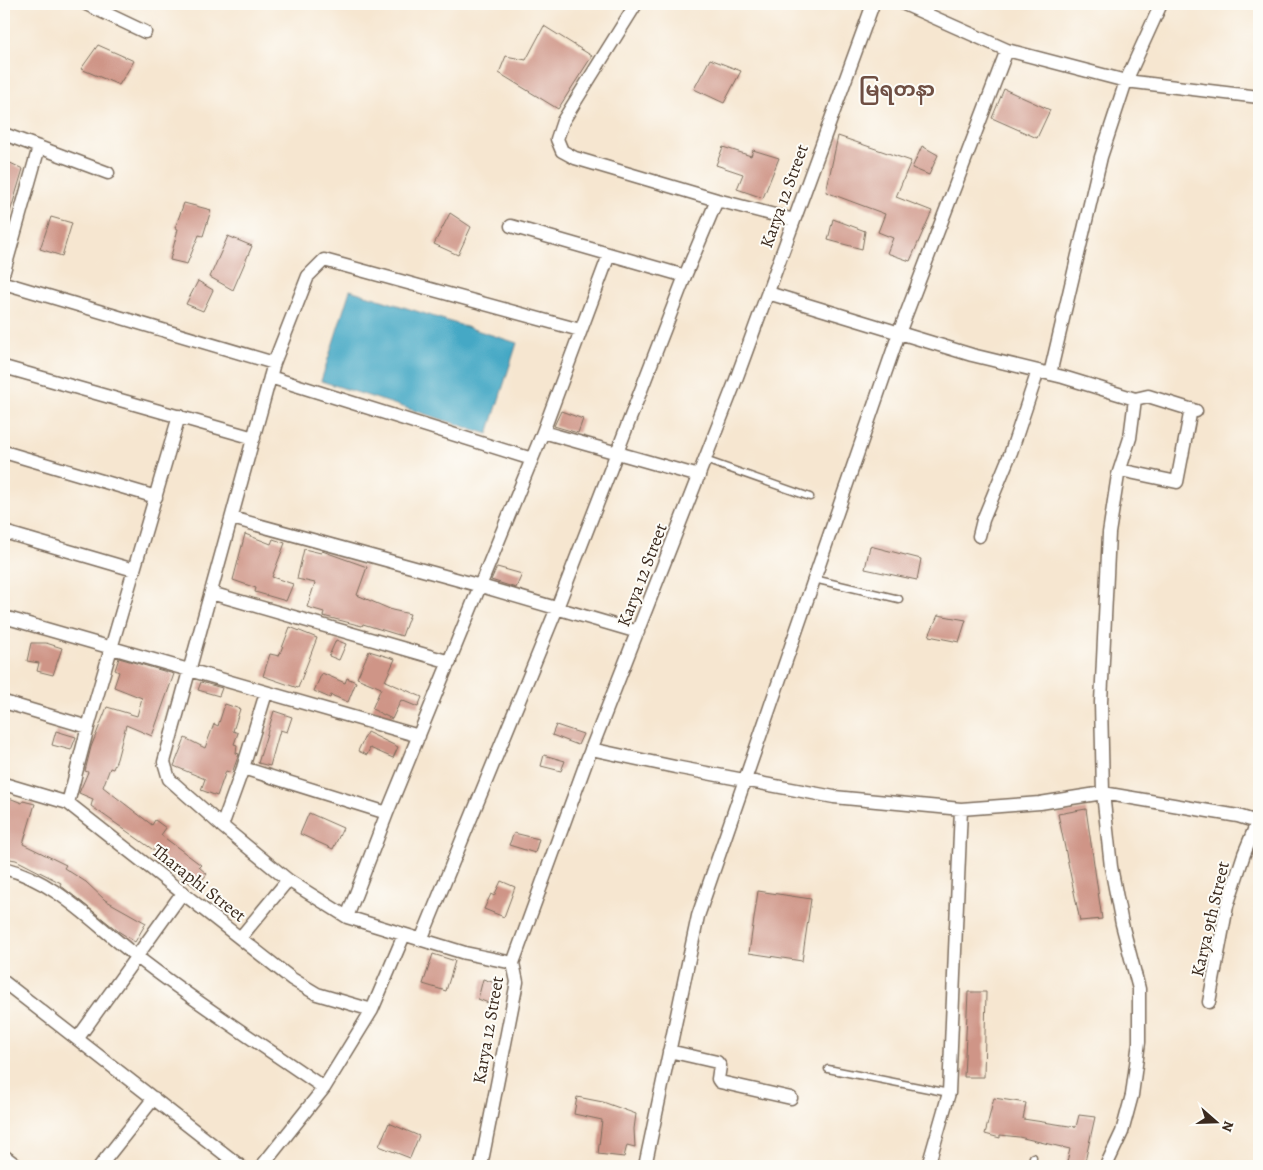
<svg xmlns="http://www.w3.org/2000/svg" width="1263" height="1170" viewBox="0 0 1263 1170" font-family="Alegreya,'Noto Sans Myanmar',serif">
  <rect width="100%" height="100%" fill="#fdfcf7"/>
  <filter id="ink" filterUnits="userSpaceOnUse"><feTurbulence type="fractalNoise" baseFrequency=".02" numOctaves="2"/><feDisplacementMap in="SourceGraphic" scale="10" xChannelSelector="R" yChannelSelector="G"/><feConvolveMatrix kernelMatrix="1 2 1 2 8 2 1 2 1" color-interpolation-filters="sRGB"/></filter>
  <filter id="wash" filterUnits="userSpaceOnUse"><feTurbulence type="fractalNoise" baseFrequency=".0096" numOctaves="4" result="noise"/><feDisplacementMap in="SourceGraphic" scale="20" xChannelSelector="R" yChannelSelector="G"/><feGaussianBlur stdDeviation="1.12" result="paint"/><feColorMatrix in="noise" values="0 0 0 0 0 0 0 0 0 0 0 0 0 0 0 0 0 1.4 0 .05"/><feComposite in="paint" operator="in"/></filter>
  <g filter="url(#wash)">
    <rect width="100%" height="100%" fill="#f6e6d0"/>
    <path fill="#45a8c5" stroke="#406972" d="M350 290 517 343 488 434 321 381Z"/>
    <g id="blocks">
      <path fill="#cf9587" d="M544 26 592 56 558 109 499 73 506 56 526 60Z
        M98 45 134 61 119 85 81 69Z
        M710 59 741 71 724 103 694 89Z
        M1004 89 1050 110 1037 138 992 118Z
        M838 136 911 161 896 197 932 211 910 261 887 253 893 238 878 232 885 214 826 192Z
        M922 146 938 155 929 175 912 168Z
        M723 147 751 156 753 150 779 158 763 198 737 189 743 174 716 165Z
        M4 160 23 169 6 226H4Z
        M184 203 211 210 203 236 199 235 187 264 170 260 178 229 175 228Z
        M450 213 471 227 458 255 434 244Z
        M51 217 72 223 62 256 40 249Z
        M833 219 865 231 862 249 828 240Z
        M228 236 252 246 233 290 210 277Z
        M198 281 213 290 203 311 186 304Z
        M561 411 583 419 578 433 554 426Z
        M245 534 271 544 273 539 285 543 272 577 293 584 286 601 255 592 256 588 233 580Z
        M870 546 921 559 917 580 865 569Z
        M304 549 321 553 322 551 325 552 367 567 357 595 392 610 410 614 402 636 363 624 362 626 323 616 324 612 307 607 315 583 297 579Z
        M497 567 522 574 516 588 491 580Z
        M938 615 966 620 959 642 929 636Z
        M290 627 317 638 298 688 263 676 270 654 279 656Z
        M336 640 346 644 339 660 329 656Z
        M31 643H46L62 648 53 675 37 671 39 663 27 661Z
        M369 651 395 659 385 681 422 697 418 707 401 700 392 719 372 709 381 688 357 678Z
        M119 658 174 674 152 736 126 725 117 759 113 769 110 768 103 787 152 825 155 820 166 828 161 835 201 865 199 867 207 874 196 888 158 860 162 856 91 806 93 799 79 793 88 772 85 771 91 747 107 707 137 716 142 698 114 687 119 672 115 670Z
        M322 673 345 683 347 678 356 682 348 702 331 695 330 698 314 691Z
        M201 682 222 688 219 696 198 690Z
        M225 704 240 709 233 731 238 733 234 744 237 745 236 753 239 754 232 773 226 771 217 796 201 790 205 779 174 766 185 738 205 748 214 724 218 726Z
        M274 711 292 717 287 732 280 730 270 766 258 763Z
        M556 725 583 734 578 745 552 735Z
        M56 731 76 737 71 750 52 745Z
        M367 732 398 747 393 758 370 748 367 755 358 751Z
        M544 755 565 761 561 771 541 766Z
        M4 796 22 803 23 801 35 804 23 844 66 865 64 868 86 882 105 900 146 923 135 942 118 931 60 885 61 883 16 860 4 858Z
        M1086 809 1102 919 1080 921 1058 814Z
        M309 813 343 828 333 849 300 834Z
        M514 833 539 839 535 853 509 845Z
        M501 881 515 887 504 917 484 909 491 894 494 896Z
        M758 891 811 899 802 961 749 953Z
        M433 954 455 961 446 991 423 984Z
        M483 979 501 985 494 1005 478 999Z
        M968 992H986L984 1077H964Z
        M577 1097 603 1102 636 1114 634 1129 635 1147 627 1145 624 1157 598 1154 602 1120 574 1114Z
        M994 1098 1026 1103 1023 1119 1076 1127 1079 1115 1095 1117 1084 1166H1066L1070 1149 1019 1137 1000 1135V1138L985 1134Z
        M389 1123 419 1136 410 1158 379 1146Z"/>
    </g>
  </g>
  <g filter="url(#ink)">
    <use href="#blocks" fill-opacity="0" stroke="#7c6c5c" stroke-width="1"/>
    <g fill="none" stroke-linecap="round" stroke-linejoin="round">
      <g stroke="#7c6c5c" stroke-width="9">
        <path id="service" d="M705 460 810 497
          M814 579 899 599
          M828 1069 949 1093
          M1031 1166 1033 1157"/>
      </g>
      <g stroke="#7c6c5c" stroke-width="15">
        <path id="minor" d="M86 4 145 32
          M636 4 563 121 557 139 562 151 575 158 717 200 794 220
          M904 4 1007 50 1126 81 1259 97
          M4 134 108 173
          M511 226 685 276
          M4 271 39 147
          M4 283 274 363
          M768 293 972 355 1063 377 1135 399 1148 396 1196 411
          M4 367 254 438
          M1050 374 1101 157 1126 81 1161 4
          M270 377 532 459
          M543 432 699 476
          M4 452 156 497
          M1120 470 1177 482 1191 409
          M232 518 481 586 638 632
          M4 532 134 570
          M979 536 983 520 1011 452 1038 371
          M211 593 450 662
          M4 617 419 736
          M4 702 88 727
          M591 749 675 767 834 797 961 809 1040 803 1103 793 1238 816 1257 822
          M243 768 387 813
          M4 784 68 803 292 979 317 994 372 1010
          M68 803 88 727 179 416
          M222 826 243 768 266 693
          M4 868C56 881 94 924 136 956 196 1003 261 1044 324 1088
          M347 917 387 813 543 432 609 255
          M240 938 288 880
          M421 940 557 608 685 276 717 200
          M513 963 465 953 347 917 288 880 222 826 169 779 164 762 274 363 308 276 324 260 580 330
          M4 982 240 1166
          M1209 1002 1227 906 1244 854 1259 818
          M78 1038 183 892
          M669 1051 717 1062 720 1066 718 1079 720 1082 791 1098
          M4 1156 17 1166
          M100 1166 154 1098
          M262 1166 324 1088 372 1010 404 935
          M481 1166 517 982 513 963 587 760 734 385 873 4
          M645 1166 698 916 899 333 1007 50
          M928 1166 949 1093 961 809
          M1106 1166 1122 1132 1132 1095 1139 1042V989L1122 924 1111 867 1103 793 1101 702 1109 533 1118 475 1130 438 1135 399"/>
      </g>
      <use href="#service" stroke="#fff" stroke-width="6"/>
      <use href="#minor" stroke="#fff" stroke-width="12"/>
    </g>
  </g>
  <g text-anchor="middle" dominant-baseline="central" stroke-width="4" stroke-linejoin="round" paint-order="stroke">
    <g font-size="18" fill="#3b2a1e" stroke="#fdfcf7">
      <text transform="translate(784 196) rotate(-70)">Karya 12 Street</text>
      <text transform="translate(642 575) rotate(-69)">Karya 12 Street</text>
      <text transform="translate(199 883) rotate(38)">Tharaphi Street</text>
      <text transform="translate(1210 919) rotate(-77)">Karya 9th Street</text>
      <text transform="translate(488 1030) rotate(-80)">Karya 12 Street</text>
    </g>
    <g font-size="20" font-weight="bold" fill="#6f4f43" stroke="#fdfcf7">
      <text x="897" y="89">မြရတနာ</text>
    </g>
  </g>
  <rect width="1263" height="1170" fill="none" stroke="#fdfcf7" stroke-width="20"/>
  <g transform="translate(1216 1122) rotate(110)" stroke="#fdfcf7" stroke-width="4" paint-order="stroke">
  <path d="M0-4L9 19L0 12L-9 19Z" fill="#3b2a1e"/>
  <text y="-8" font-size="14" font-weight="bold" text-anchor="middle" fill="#3b2a1e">N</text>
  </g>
</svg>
